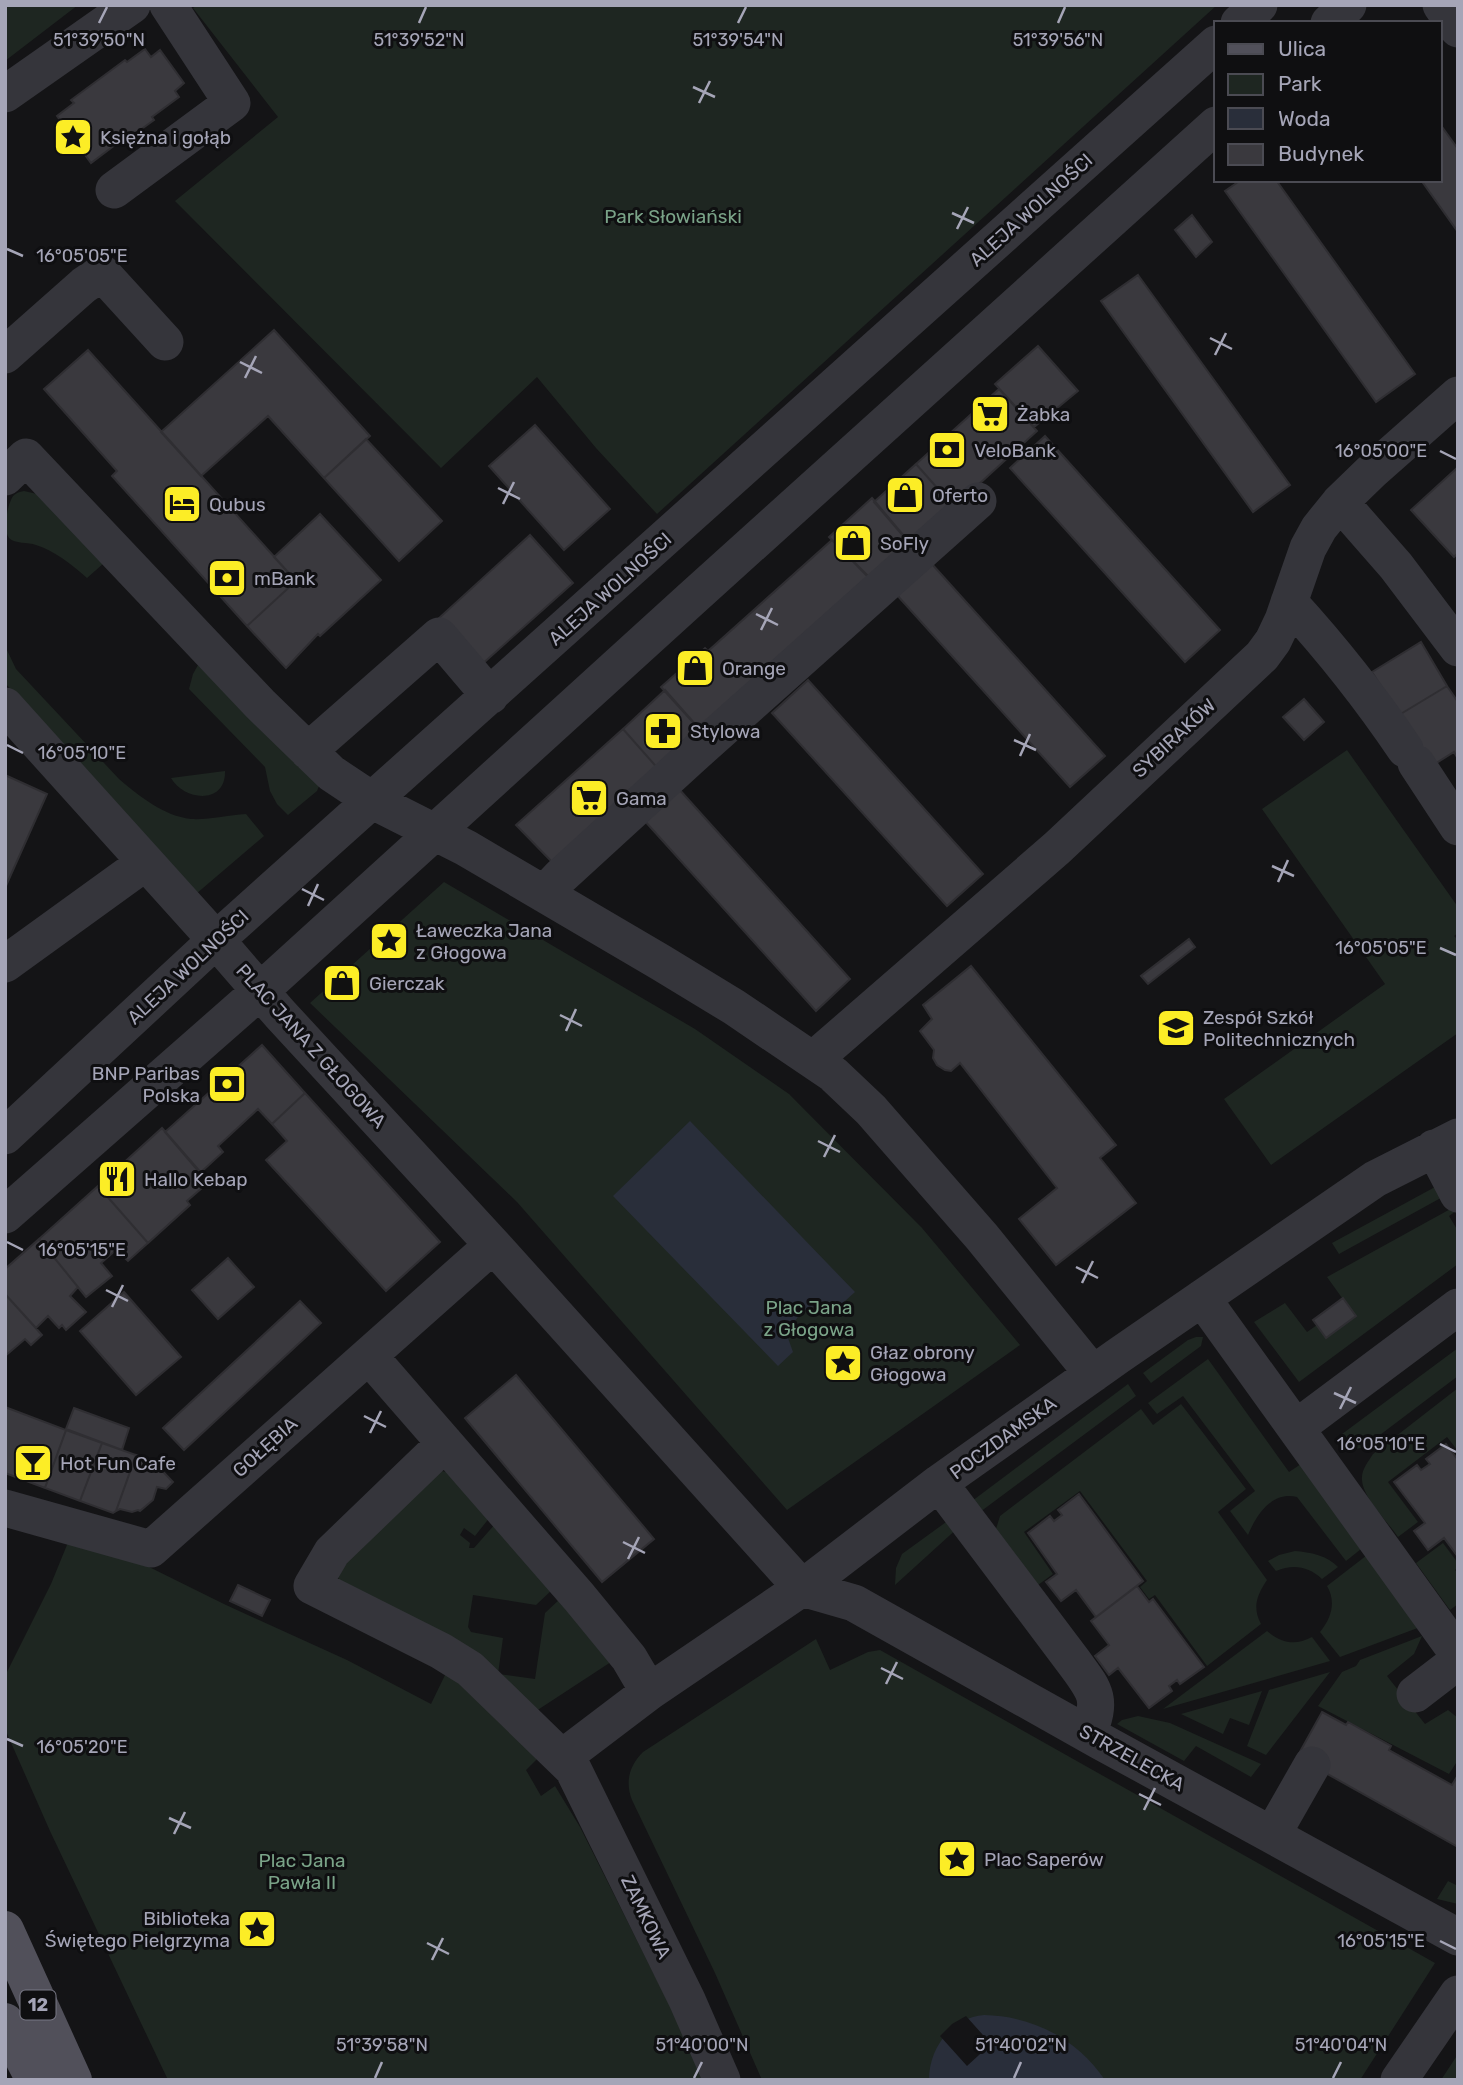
<svg xmlns="http://www.w3.org/2000/svg" width="1463" height="2085" viewBox="0 0 1463 2085" font-family="Rubik,sans-serif">
  <rect width="100%" height="100%" fill="#141416"/>
  <path fill="#1e2621" d="M5 5H78L5 61Z
    M197 5H1217L657 514 596 448 537 377 441 468 175 201 278 117 193 8Z
    M24 491 37 494 104 563 87 578C71 564 55 551 36 545 28 542 15 544 9 538 3 531 7 508 11 500 13 494 18 492 24 491Z
    M5 646 16 669 119 779C139 796 164 816 191 819 209 820 228 815 246 814L264 836 196 894 5 683Z
    M198 665 319 786 317 791 288 815 277 804 270 791 265 767 189 689 193 674Z
    M1347 750 1458 907V933L1454 936 1458 940V1033L1271 1165 1224 1099 1385 984 1262 809Z
    M225 771C226 805 184 801 171 778Z
    M444 882 695 1029 789 1094 922 1228 1020 1345 787 1510 517 1202 310 1003Z
    M1435 1187 1448 1194 1339 1254 1332 1243Z
    M1454 1207 1456 1211 1449 1216 1458 1231V1264L1299 1382 1254 1322 1285 1303 1307 1332 1317 1325 1327 1338 1355 1316 1327 1277Z
    M1196 1337H1203L1201 1346 1151 1383 1143 1373 1188 1340Z
    M1458 1348V1376L1364 1447C1352 1451 1346 1447 1338 1437Z
    M1208 1359 1289 1472 1304 1462 1366 1545 1346 1561 1297 1497C1272 1491 1256 1515 1248 1535L1230 1511 1255 1491 1183 1396 1157 1414 1148 1403Z
    M1128 1384 1136 1396 976 1515 968 1504Z
    M1458 1388V1451L1447 1437 1388 1482 1418 1522 1398 1537C1388 1522 1363 1498 1362 1480 1361 1470 1368 1462 1373 1454Z
    M1181 1404 1246 1489 1218 1512 1267 1580C1257 1595 1252 1607 1261 1624L1207 1666 1155 1595 1149 1599 1140 1587 1147 1581 1080 1491 1024 1532 1053 1574 1038 1585 996 1529 1000 1516 1141 1409 1153 1425Z
    M437 1470 451 1473 490 1517 475 1536 464 1528 460 1535 470 1543 469 1548H474L496 1523 553 1589 536 1605 473 1595 468 1627 471 1632 503 1638 498 1674 535 1679 545 1613 561 1598 614 1660 530 1715 340 1584 338 1577 341 1559Z
    M953 1517 960 1526 895 1585 896 1568 902 1554Z
    M69 1540 137 1561 226 1605 347 1660 431 1704 446 1673 450 1669 538 1758 526 1770 541 1796 555 1786 580 1827 671 2008 703 2080H168L50 1831 5 1729V1676L51 1584Z
    M1443 1543 1458 1563V1567L1455 1570 1458 1573V1604L1450 1610 1416 1563Z
    M1295 1551C1310 1552 1328 1556 1338 1567L1322 1579C1308 1566 1293 1564 1276 1571L1268 1561 1279 1555Z
    M1371 1552 1423 1626 1340 1657 1320 1632C1332 1618 1336 1601 1327 1586Z
    M1267 1631C1281 1643 1295 1646 1312 1637L1330 1661 1163 1709Z
    M1422 1636 1414 1654 1387 1676 1425 1724 1448 1710 1458 1718V1760L1449 1774 1318 1706 1342 1672 1356 1666 1360 1660Z
    M816 1639 830 1670 868 1652 880 1650 1435 1963 1360 2080H762L715 1973 632 1800C625 1782 629 1766 643 1752Z
    M1330 1672 1266 1755 1247 1746 1269 1690Z
    M1262 1691 1249 1725 1230 1718 1223 1734 1181 1714Z
    M1138 1716 1170 1723 1261 1764 1251 1777 1196 1746 1184 1761 1117 1724 1122 1720Z
    M1448 1881 1458 1886V1904L1437 1899Z
    M1458 2054V2080H1441Z"/>
  <path fill="#292e3a" d="M690 1121 855 1292 834 1311C809 1297 795 1315 788 1338L793 1352 778 1366 613 1196Z
    M984 2015C1033 2016 1077 2039 1105 2080H929C929 2048 951 2018 984 2015Z"/>
  <path fill="#141416" d="M966 2016 991 2044 967 2066 940 2036 952 2024Z"/>
  <path fill="#3a393e" stroke="#2f2e32" stroke-width="2" d="M145 49 151 57 160 50 184 83 175 91 179 97 152 117 154 120 125 141 123 139 91 163 57 116 74 103 71 100 125 60 127 62Z
    M1440 124 1458 149V232L1421 180H1440Z
    M1241 180H1276L1415 374 1376 402 1225 191Z
    M1192 215 1212 242 1196 257 1175 230Z
    M1138 275 1290 485 1253 512 1101 301Z
    M274 330 370 436 324 478 268 416 201 476 161 432Z
    M1038 346 1078 391 1034 427 995 384Z
    M88 350 296 581 247 626 112 476 117 471 44 389Z
    M999 389 1037 431 954 507 916 464Z
    M535 425 610 509 564 550 489 466Z
    M1045 436 1220 630 1185 662 1010 468Z
    M366 439 442 521 399 561 324 478Z
    M916 464 954 507 911 545 874 502Z
    M1458 467V553L1454 557 1411 510Z
    M872 498 909 542 869 577 829 537Z
    M320 514 381 580 320 636 318 634 286 668 247 626 296 581 274 557Z
    M530 535 573 583 480 666 438 619Z
    M832 540 872 581 700 730 661 687 705 648 708 651Z
    M931 563 1105 756 1070 787 896 594Z
    M1421 642 1447 686 1399 715 1372 672Z
    M808 680 983 874 947 906 772 713Z
    M1447 686 1458 702V759L1454 752 1430 767 1399 715Z
    M665 690 703 733 661 772 623 729Z
    M1304 699 1324 722 1304 740 1283 717Z
    M623 729 661 772 556 866 516 825Z
    M5 775 47 794 5 888Z
    M678 788 850 979 816 1011 643 819Z
    M1189 939 1195 947 1148 984 1141 976Z
    M971 966 1116 1145 1100 1158 1136 1203 1056 1265 1019 1219 1057 1188 960 1063 951 1071 945 1070 937 1065 933 1058 934 1050 920 1031 932 1019 923 1005Z
    M344 971 354 982 340 995 330 984Z
    M262 1045 305 1093 272 1124 258 1109 218 1146 223 1152 200 1173 165 1132Z
    M305 1093 440 1242 386 1291 266 1160 287 1141 272 1124Z
    M162 1128 209 1182 187 1201 190 1205 148 1243 98 1186Z
    M98 1186 148 1243 128 1261 116 1250 101 1263 112 1276 86 1297 39 1239Z
    M39 1239 78 1287 70 1296 86 1312 66 1330 62 1325 59 1328 48 1316 36 1328 5 1294V1269Z
    M228 1258 254 1287 218 1319 192 1290Z
    M124 1292 181 1357 136 1395 80 1331Z
    M5 1294 42 1335 31 1345 25 1339 5 1356Z
    M1343 1298 1356 1316 1326 1338 1313 1320Z
    M300 1301 321 1323 184 1450 163 1428Z
    M516 1375 654 1539 602 1582 465 1418Z
    M5 1407 66 1430 45 1488 5 1473Z
    M74 1408 129 1428 122 1450 66 1429Z
    M66 1430 102 1443 80 1501 45 1488Z
    M102 1443 136 1455 116 1511 113 1513 80 1501Z
    M1446 1444 1458 1460V1557L1444 1538 1428 1550 1414 1531 1425 1523 1394 1482 1417 1465 1421 1470 1430 1464 1426 1459Z
    M136 1455 153 1461 173 1482 166 1489 157 1487 153 1500 140 1511 138 1510 132 1512 120 1509 116 1511Z
    M1079 1494 1143 1581 1096 1617 1076 1590 1061 1601 1046 1582 1057 1574 1028 1533 1050 1516 1054 1521 1062 1515 1058 1510Z
    M238 1585 270 1600 262 1616 230 1601Z
    M1137 1586 1149 1602 1153 1599 1204 1667 1180 1684 1177 1680 1169 1686 1172 1691 1149 1708 1118 1668 1109 1675 1095 1656 1109 1645 1091 1621Z
    M1322 1712 1346 1725 1348 1722 1391 1746 1389 1750 1452 1785 1458 1775V1847L1297 1757Z"/>
  <g fill="none" stroke-linecap="round" stroke-linejoin="round">
    <path stroke="#35353b" stroke-width="37" d="M1441 5 1458 29
      M1239 23 1259 5
      M1329 23 1348 5
      M5 94 132 5
      M114 190 232 103 168 5
      M5 355 84 285 102 273 165 342
      M5 477 26 457 260 704 331 773 373 801 466 848 660 962 734 1007 833 1074 871 1110 982 1237 1093 1374
      M1340 502 1396 566 1458 648
      M1289 602C1331 648 1370 697 1405 749
      M5 706 216 940 280 1014 493 1245 802 1588
      M308 751 439 636 490 696
      M1416 763 1458 827
      M544 894 560 877 690 758 978 501
      M5 964 146 862
      M813 1060 1057 848 1262 656 1273 641 1283 620 1308 548 1319 528 1340 502 1371 472 1458 395
      M5 1136 216 940 1216 44
      M1434 1148 1458 1194
      M5 1215 260 991 690 600 1216 125
      M1202 1298 1458 1654
      M369 1356 579 1597 629 1658 649 1692
      M1296 1428 1458 1307
      M445 1443 332 1552 312 1586 441 1651 470 1669 573 1769 687 2000 722 2080
      M939 1483 1073 1661C1095 1691 1103 1698 1088 1734
      M5 1508 151 1549 493 1245
      M802 1588 854 1603 1100 1741 1458 1937
      M1415 1694 1458 1661
      M562 1758 649 1692 802 1588 939 1483 1118 1356 1375 1179 1458 1137
      M1272 1835 1312 1765
      M1399 2080 1458 1994"/>
    <path stroke="#51505a" stroke-width="38" d="M5 1930 73 2080
      M5 2022 35 2080"/>
  </g>
  <path fill="none" stroke="#a5a5b7" stroke-width="2.5" d="M99 23 107 7M419 23 426 7M738 23 746 7M1058 23 1065 7M693 87 715 97M699 103 710 81M952 213 974 223M957 229 968 207M7 249 23 256M1210 338 1232 349M1215 355 1226 333M240 362 262 373M245 378 256 356M1440 451 1456 459M498 488 520 499M503 504 514 482M756 614 778 625M761 630 772 608M1014 740 1036 750M7 745 23 753M1020 756 1030 734M1272 866 1294 876M1278 882 1288 860M302 889 324 900M308 906 318 884M1440 948 1456 955M560 1015 582 1026M566 1031 576 1009M818 1141 840 1152M824 1157 835 1135M7 1242 23 1250M1076 1267 1098 1278M1082 1283 1093 1261M106 1290 128 1301M112 1307 123 1285M1334 1393 1356 1403M1340 1409 1351 1387M364 1416 386 1427M370 1433 381 1411M1440 1444 1456 1452M623 1542 645 1553M628 1559 639 1537M881 1668 903 1679M886 1684 897 1662M7 1739 23 1746M1139 1794 1161 1805M1144 1810 1155 1788M169 1818 191 1828M174 1834 185 1812M1440 1941 1456 1949M427 1943 449 1954M432 1960 443 1938M375 2078 382 2062M694 2078 702 2062M1014 2078 1021 2062M1333 2078 1341 2062"/>
  <defs>
    <g id="sight-square" transform="scale(2.0125)"><rect x="-9" y="-9" width="18" height="18" rx="4" fill="#fced26" stroke="#0f0f11"/><path d="M0-6L1.8-2.2L6-1.7L2.9 1.2L3.7 5.4L0 3.3L-3.7 5.4L-2.9 1.2L-6-1.7L-1.8-2.2Z" fill="#111"/></g>
    <g id="supermarket-square" transform="scale(2.0125)"><rect x="-9" y="-9" width="18" height="18" rx="4" fill="#fced26" stroke="#0f0f11"/><path d="M-6-5.5h2.5l.6 2H6L4.5 2H-2.5L-4.4-4H-6ZM-1.5 3.2a1.3 1.3 0 1 0 .1 0ZM3 3.2a1.3 1.3 0 1 0 .1 0Z" fill="#111"/></g>
    <g id="bank-square" transform="scale(2.0125)"><rect x="-9" y="-9" width="18" height="18" rx="4" fill="#fced26" stroke="#0f0f11"/><path d="M-6-4H6V4H-6ZM0-2.3a2.3 2.3 0 1 0 0 4.6a2.3 2.3 0 1 0 0-4.6Z" fill="#111"/></g>
    <g id="shop-square" transform="scale(2.0125)"><rect x="-9" y="-9" width="18" height="18" rx="4" fill="#fced26" stroke="#0f0f11"/><path d="M-5-2.5h2.3a2.7 3.5 0 0 1 5.4 0H5L5.5 6h-11ZM-1.5-2.5h3a1.5 2.3 0 0 0-3 0Z" fill="#111"/></g>
    <g id="hotel-square" transform="scale(2.0125)"><rect x="-9" y="-9" width="18" height="18" rx="4" fill="#fced26" stroke="#0f0f11"/><path d="M-6-4.5h1.5V1H6V5H4.5V3h-9V5H-6ZM-4 0a1.8 1.8 0 1 1 3.6 0ZM.5 0V-2.5h3Q6-2.5 6 0Z" fill="#111"/></g>
    <g id="pharmacy-square" transform="scale(2.0125)"><rect x="-9" y="-9" width="18" height="18" rx="4" fill="#fced26" stroke="#0f0f11"/><path d="M-2-6h4v4h4v4h-4v4h-4v-4h-4v-4h4Z" fill="#111"/></g>
    <g id="school-square" transform="scale(2.0125)"><rect x="-9" y="-9" width="18" height="18" rx="4" fill="#fced26" stroke="#0f0f11"/><path d="M0-5L7-2L0 1L-7-2ZM-4 1L0 2.5L4 1V4Q0 6-4 4Z" fill="#111"/></g>
    <g id="restaurant-square" transform="scale(2.0125)"><rect x="-9" y="-9" width="18" height="18" rx="4" fill="#fced26" stroke="#0f0f11"/><path d="M-5-6h1v4h1v-4h1v4h1v-4h1v5L-1.5 .5V6h-2V.5L-5-1ZM5-6V6H3V1.5H1.5Q1.5-4 5-6Z" fill="#111"/></g>
    <g id="bar-square" transform="scale(2.0125)"><rect x="-9" y="-9" width="18" height="18" rx="4" fill="#fced26" stroke="#0f0f11"/><path d="M-6-5H6L.8 .8V4.5H3.5V6h-7V4.5H-.8V.8Z" fill="#111"/></g>
  </defs>
  <g fill-rule="evenodd">
    <use href="#sight-square" x="73" y="137"/>
    <use href="#supermarket-square" x="990" y="414"/>
    <use href="#bank-square" x="947" y="450"/>
    <use href="#shop-square" x="905" y="495"/>
    <use href="#hotel-square" x="182" y="504"/>
    <use href="#shop-square" x="853" y="543"/>
    <use href="#bank-square" x="227" y="578"/>
    <use href="#shop-square" x="695" y="668"/>
    <use href="#pharmacy-square" x="663" y="731"/>
    <use href="#supermarket-square" x="589" y="798"/>
    <use href="#sight-square" x="389" y="941"/>
    <use href="#shop-square" x="342" y="983"/>
    <use href="#school-square" x="1176" y="1028"/>
    <use href="#bank-square" x="227" y="1084"/>
    <use href="#restaurant-square" x="117" y="1179"/>
    <use href="#sight-square" x="843" y="1363"/>
    <use href="#bar-square" x="33" y="1463"/>
    <use href="#sight-square" x="957" y="1859"/>
    <use href="#sight-square" x="257" y="1929"/>
  </g>
  <g text-anchor="middle" dominant-baseline="central" stroke-width="6" stroke-linejoin="round" paint-order="stroke">
    <rect fill="#0f0f11" stroke="#787885" stroke-width="2" x="20.5" y="1990.5" width="35" height="29" rx="5"/>
    <g font-size="18" font-weight="bold" fill="#a5a5b7">
      <text x="38" y="2005">12</text>
    </g>
    <g font-size="19" fill="#a5a5b7" stroke="#0f0f11" text-anchor="start">
      <text x="100" y="137">Księżna i gołąb</text>
      <text x="1017" y="414">Żabka</text>
      <text x="974" y="450">VeloBank</text>
      <text x="932" y="495">Oferto</text>
      <text x="209" y="504">Qubus</text>
      <text x="880" y="543">SoFly</text>
      <text x="254" y="578">mBank</text>
      <text x="722" y="668">Orange</text>
      <text x="690" y="731">Stylowa</text>
      <text x="616" y="798">Gama</text>
      <text x="416" y="930">Ławeczka Jana<tspan x="416" dy="22">z Głogowa</tspan></text>
      <text x="369" y="983">Gierczak</text>
      <text x="1203" y="1017">Zespół Szkół<tspan x="1203" dy="22">Politechnicznych</tspan></text>
      <text x="200" y="1073" text-anchor="end">BNP Paribas<tspan x="200" dy="22">Polska</tspan></text>
      <text x="144" y="1179">Hallo Kebap</text>
      <text x="870" y="1352">Głaz obrony<tspan x="870" dy="22">Głogowa</tspan></text>
      <text x="60" y="1463">Hot Fun Cafe</text>
      <text x="984" y="1859">Plac Saperów</text>
      <text x="230" y="1918" text-anchor="end">Biblioteka<tspan x="230" dy="22">Świętego Pielgrzyma</tspan></text>
    </g>
    <g font-size="19" fill="#a5a5b7" stroke="#0f0f11">
      <text transform="translate(1031 210) rotate(-42)">ALEJA WOLNOŚCI</text>
      <text transform="translate(610 589) rotate(-42)">ALEJA WOLNOŚCI</text>
      <text transform="translate(1174 738) rotate(-43)">SYBIRAKÓW</text>
      <text transform="translate(188 967) rotate(-43)">ALEJA WOLNOŚCI</text>
      <text transform="translate(311 1046) rotate(48)">PLAC JANA Z GŁOGOWA</text>
      <text transform="translate(1003 1438) rotate(-36)">POCZDAMSKA</text>
      <text transform="translate(265 1447) rotate(-42)">GOŁĘBIA</text>
      <text transform="translate(1132 1758) rotate(29)">STRZELECKA</text>
      <text transform="translate(646 1917) rotate(64)">ZAMKOWA</text>
    </g>
    <g font-size="19" fill="#7aa388" stroke="#0f0f11">
      <text x="673" y="216">Park Słowiański</text>
      <text x="809" y="1307">Plac Jana<tspan x="809" dy="22">z Głogowa</tspan></text>
      <text x="302" y="1860">Plac Jana<tspan x="302" dy="22">Pawła II</tspan></text>
    </g>
  </g>
  <g font-size="18" text-anchor="middle" fill="#a5a5b7" stroke="#0f0f11" stroke-width="6" stroke-linejoin="round" paint-order="stroke">
    <text x="419" y="46">51°39'52"N</text>
    <text x="99" y="46">51°39'50"N</text>
    <text x="738" y="46">51°39'54"N</text>
    <text x="1058" y="46">51°39'56"N</text>
    <text x="82" y="262">16°05'05"E</text>
    <text x="1381" y="457">16°05'00"E</text>
    <text x="82" y="759">16°05'10"E</text>
    <text x="1381" y="954">16°05'05"E</text>
    <text x="82" y="1256">16°05'15"E</text>
    <text x="1381" y="1450">16°05'10"E</text>
    <text x="82" y="1753">16°05'20"E</text>
    <text x="1381" y="1947">16°05'15"E</text>
    <text x="382" y="2051">51°39'58"N</text>
    <text x="702" y="2051">51°40'00"N</text>
    <text x="1021" y="2051">51°40'02"N</text>
    <text x="1341" y="2051">51°40'04"N</text>
  </g>
  <rect width="1463" height="2085" fill="none" stroke="#a5a5b7" stroke-width="14"/>
  <rect x="1214" y="21" width="228" height="161" fill="#0f0f11" stroke="#4b4b53" stroke-width="2"/>
  <rect x="1228" y="44" width="35" height="10" fill="#51505a" stroke="#4b4b53" stroke-width="2"/>
  <text x="1278" y="56" font-size="21" fill="#a5a5b7">Ulica</text>
  <rect x="1228" y="74" width="35" height="21" fill="#1e2621" stroke="#4b4b53" stroke-width="2"/>
  <text x="1278" y="91" font-size="21" fill="#a5a5b7">Park</text>
  <rect x="1228" y="108" width="35" height="21" fill="#292e3a" stroke="#4b4b53" stroke-width="2"/>
  <text x="1278" y="126" font-size="21" fill="#a5a5b7">Woda</text>
  <rect x="1228" y="144" width="35" height="21" fill="#3a393e" stroke="#4b4b53" stroke-width="2"/>
  <text x="1278" y="161" font-size="21" fill="#a5a5b7">Budynek</text>
</svg>
